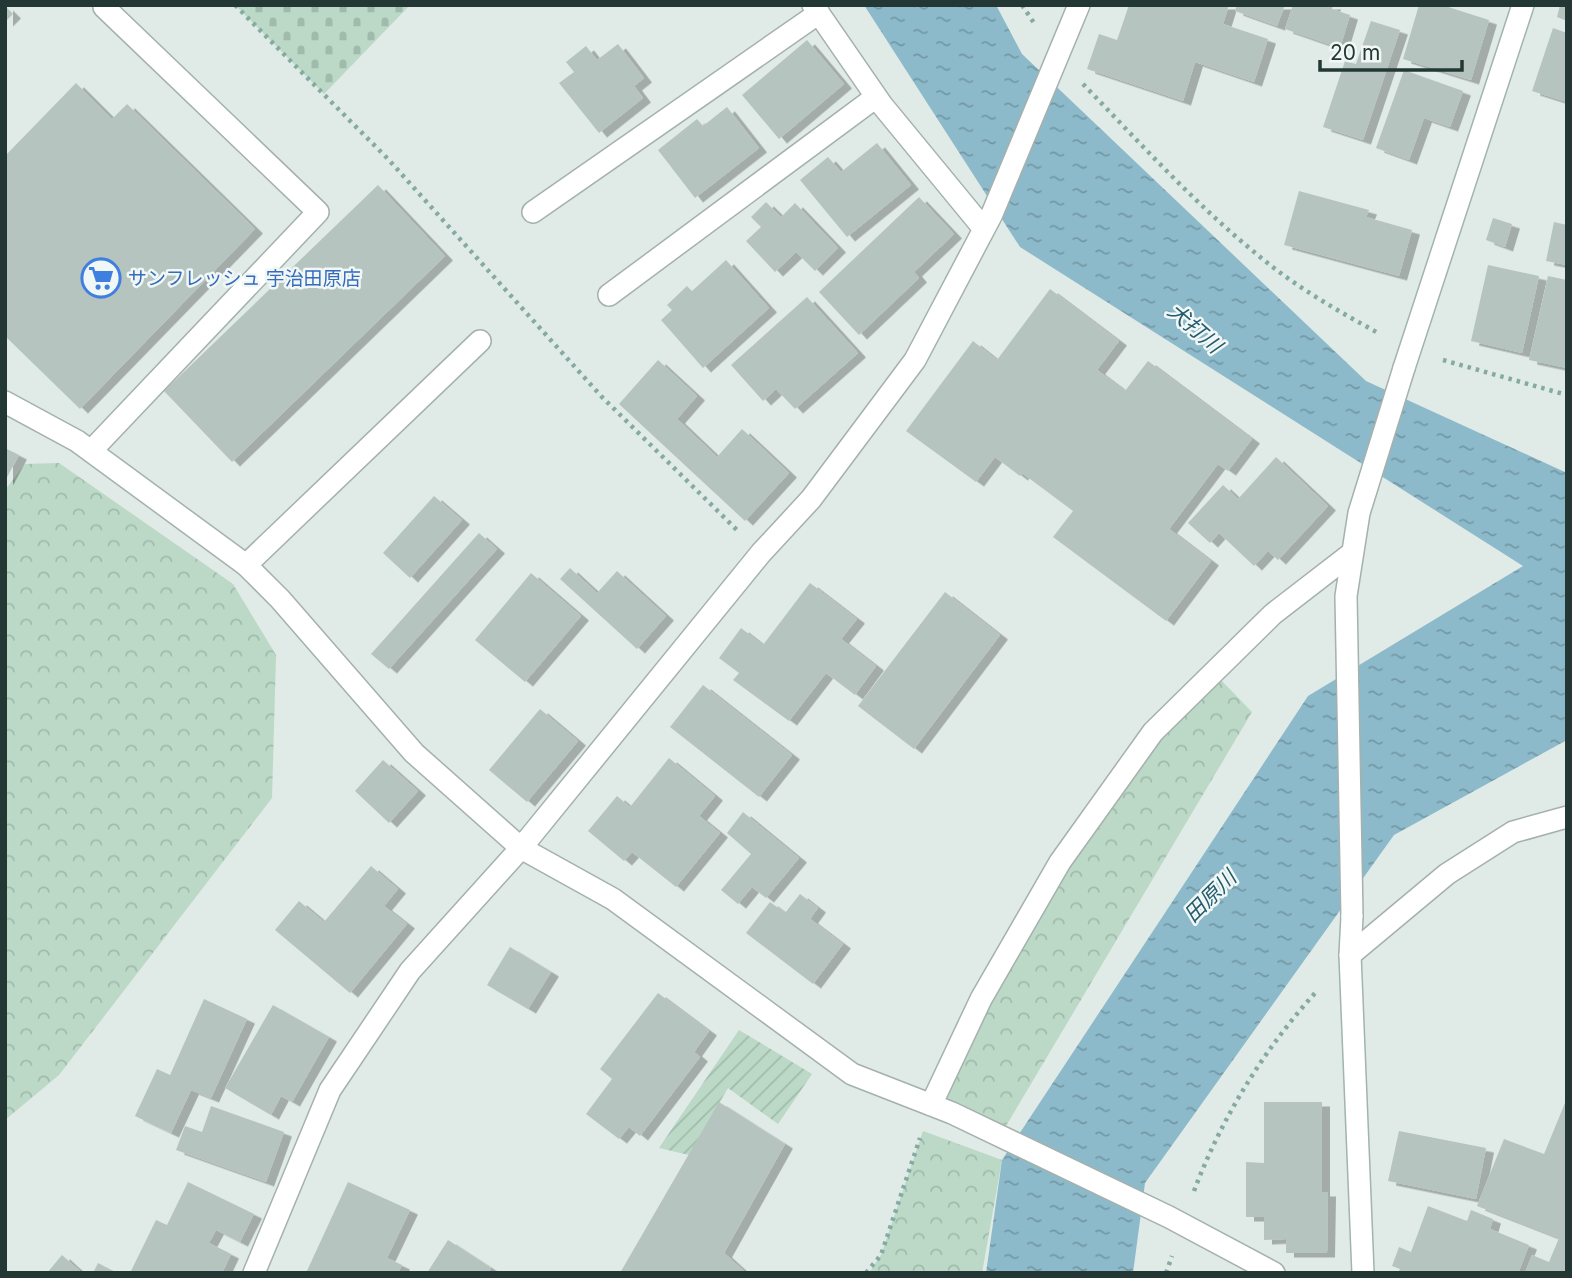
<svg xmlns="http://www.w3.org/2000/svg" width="1572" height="1278" viewBox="0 0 1572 1278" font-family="Inter,'Noto Sans JP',sans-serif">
  <defs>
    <pattern id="forest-crowns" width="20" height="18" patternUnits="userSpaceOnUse" patternTransform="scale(1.75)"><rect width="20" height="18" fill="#bbd9c6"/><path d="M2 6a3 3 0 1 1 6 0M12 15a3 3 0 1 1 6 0" fill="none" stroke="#a0bbab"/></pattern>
    <pattern id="cemetery-stones" width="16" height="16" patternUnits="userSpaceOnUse" patternTransform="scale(1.75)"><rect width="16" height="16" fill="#bbd9c6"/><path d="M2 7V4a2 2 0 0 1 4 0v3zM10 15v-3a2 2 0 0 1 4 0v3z" fill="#a0bbab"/></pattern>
    <pattern id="garden-furrows" width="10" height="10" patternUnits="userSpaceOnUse" patternTransform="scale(1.75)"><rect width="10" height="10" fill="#bbd9c6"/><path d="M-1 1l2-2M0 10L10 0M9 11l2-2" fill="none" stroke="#a0bbab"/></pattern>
    <pattern id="water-ripples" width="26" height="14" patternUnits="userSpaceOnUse" patternTransform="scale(1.75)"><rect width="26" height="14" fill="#8dbaca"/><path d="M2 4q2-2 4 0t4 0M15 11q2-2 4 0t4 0" fill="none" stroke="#7398a5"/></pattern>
    <filter id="shadow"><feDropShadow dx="8" dy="4.5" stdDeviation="0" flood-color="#0004"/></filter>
  </defs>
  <rect width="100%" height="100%" fill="#e0eae6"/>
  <path fill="url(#forest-crowns)" d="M59 463 233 584 276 655 272 798 59 1075 5 1120V490L25 464Z
    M1220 679 1252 712 1000 1136 931 1105 981 999 1153 732Z
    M923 1131 1002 1160 982 1273H869L881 1255Z"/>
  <path fill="url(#cemetery-stones)" d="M235 5H410L324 94Z"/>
  <path fill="url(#garden-furrows)" d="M739 1030 812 1074 778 1124 728 1088 689 1155 659 1148Z"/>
  <path fill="url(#water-ripples)" d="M864 5H996L1022 54 1366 381 1567 473V740L1394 835 1145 1183 1133 1273H986L1002 1160 1308 696 1523 566 1020 247Z"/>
  <path fill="#b6c4c0" filter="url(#shadow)" d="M1129 5H1229L1223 24 1268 39 1254 82 1195 62 1183 101 1087 69 1099 34 1117 40Z
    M1237 5H1285L1277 26 1235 11Z
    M1293 5H1333L1332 9 1350 15 1340 48 1285 29Z
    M1419 5H1442L1489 20 1471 80 1403 59Z
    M1560 5H1567V21L1557 17Z
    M5 6 13 14 5 22Z
    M1371 21 1400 30 1363 140 1323 127 1345 61 1356 64Z
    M1553 28 1567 33V102L1532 91Z
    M807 40 844 84 779 139 742 95Z
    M618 44 644 78 634 86 643 98 599 133 559 83 574 72 566 62 586 46 597 60Z
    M1404 70 1463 91 1450 127 1424 118 1409 160 1376 148Z
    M76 83 112 119 127 104 255 229 80 409 5 336V156Z
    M727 107 759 148 695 198 658 150 697 119 703 126Z
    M877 143 911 185 847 237 800 180 828 157 841 172Z
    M378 185 445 256 232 462 164 391Z
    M1299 191 1369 210 1366 217 1412 230 1399 276 1284 245Z
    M919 197 954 234 914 272 919 278 859 335 819 292Z
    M766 202 781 217 795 203 838 248 815 271 796 252 775 272 746 241 761 227 751 217Z
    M1493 218 1512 224 1505 247 1486 240Z
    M1554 222 1567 225V265L1546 261Z
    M726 260 769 308 703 368 661 320 672 310 667 305 687 286 692 291Z
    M1488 265 1539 276 1522 353 1471 341Z
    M1548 276 1567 280V368L1529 360Z
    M1050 289 1119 341 1097 370 1125 391 1148 361 1252 439 1228 471 1218 464 1169 529 1211 561 1166 621 1053 537 1073 511 1022 473 1020 476 995 457 976 482 906 431 973 341 997 360Z
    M807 297 858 353 795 409 776 389 763 401 731 365Z
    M658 360 697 396 677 419 717 457 742 429 789 473 745 521 619 404Z
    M5 448 19 455 5 481Z
    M1276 457 1328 506 1278 560 1268 551 1254 566 1219 533 1210 543 1188 523 1223 485 1238 499Z
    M434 496 462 520 410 578 383 553Z
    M479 533 497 549 389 669 371 654Z
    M570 568 597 593 617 571 666 616 637 649 560 579Z
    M531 573 581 616 525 682 475 640Z
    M810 583 857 619 841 639 876 666 855 695 826 673 789 721 733 680 739 673 719 658 741 628 763 645Z
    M945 592 1000 635 914 749 858 706Z
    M703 685 792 755 759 797 670 727Z
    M540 709 578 741 527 802 489 770Z
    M669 758 715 796 699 816 720 833 676 887 632 852 624 861 588 831 617 796 630 807Z
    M383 760 418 791 389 823 355 791Z
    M743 812 799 858 766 898 752 887 738 904 721 890 751 854 727 833Z
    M371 866 398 889 384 906 407 924 350 993 275 930 299 901 324 922Z
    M800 894 818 908 810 919 843 944 813 984 746 933 770 902 785 913Z
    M510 947 551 972 528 1009 487 985Z
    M658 993 709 1031 694 1052 700 1057 640 1136 629 1127 619 1139 586 1114 612 1079 600 1069Z
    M204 999 247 1019 211 1098 191 1090 171 1133 135 1116 157 1069 170 1075Z
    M273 1005 329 1037 292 1102 281 1096 271 1115 225 1088Z
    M1567 1098V1273H1525L1532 1255 1549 1262 1559 1238 1477 1206 1504 1139 1544 1154Z
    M719 1102 785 1144 724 1253 746 1273H620Z
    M1264 1102H1322V1192H1328L1327 1253H1286V1239L1264 1240V1217H1246V1162L1264 1163Z
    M211 1106 284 1132 266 1182 176 1150 185 1126 202 1132Z
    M1399 1131 1486 1148 1476 1199 1388 1181Z
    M188 1182 254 1214 240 1242 216 1230 209 1243 231 1254 222 1273H130L156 1220 167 1225Z
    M348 1182 410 1210 387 1258 402 1265 398 1273H306Z
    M1428 1206 1467 1221 1471 1210 1493 1219 1490 1229 1529 1245 1519 1271 1398 1273 1400 1269 1392 1266 1399 1247 1411 1252Z
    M448 1240 491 1268 488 1273H427Z
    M62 1255 82 1273H47Z
    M98 1263 117 1273H93Z"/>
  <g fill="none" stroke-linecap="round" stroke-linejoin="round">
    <g stroke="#a4b1ad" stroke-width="24">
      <path id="lane" d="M91 451 318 212 104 7
        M246 565 480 341
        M1350 955 1447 874 1513 832 1567 817"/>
    </g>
    <g stroke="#a4b1ad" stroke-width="24">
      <path id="street" d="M813 5 882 105 984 229
        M533 212 819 13
        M609 295 876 97
        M5 402 77 441 246 565 280 599 414 753 521 848 613 899 852 1074 952 1113 1169 1217 1274 1273
        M1352 916 1346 596 1359 513 1404 368
        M931 1105 981 999 1060 862 1153 732 1273 614 1352 553
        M254 1273 330 1090 410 971 521 848 761 553 811 499 915 360 992 214 1079 5"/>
    </g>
    <g stroke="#a1b4af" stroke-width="24">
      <path id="secondary" d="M1404 368 1523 5
        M1352 916 1350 955 1363 1273"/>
    </g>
    <path stroke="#84aaa2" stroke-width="4.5" stroke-dasharray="3.5 5" stroke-linecap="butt" d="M235 5 388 159 601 396 737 530
      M1022 5 1034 23
      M1083 84C1140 143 1196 205 1259 256 1296 287 1338 311 1380 334
      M1443 360 1567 395
      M1194 1191C1221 1119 1264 1049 1316 992
      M866 1273 881 1255 920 1138
      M1166 1273 1172 1256"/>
    <use href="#lane" stroke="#fff" stroke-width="21"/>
    <use href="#street" stroke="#fff" stroke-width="21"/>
    <use href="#secondary" stroke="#fff" stroke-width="21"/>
  </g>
  <defs>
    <g id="supermarket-ring" transform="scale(2.0125)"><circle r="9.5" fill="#f0f7f4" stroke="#3f7fe0" stroke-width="1.5"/><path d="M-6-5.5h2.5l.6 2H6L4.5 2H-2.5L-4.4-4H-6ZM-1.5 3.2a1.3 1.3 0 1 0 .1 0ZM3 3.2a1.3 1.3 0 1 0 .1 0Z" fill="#3f7fe0"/></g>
  </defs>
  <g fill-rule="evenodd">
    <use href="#supermarket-ring" x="101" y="278"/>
  </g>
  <g text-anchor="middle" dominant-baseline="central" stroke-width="5" stroke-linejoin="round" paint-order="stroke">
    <g font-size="19" fill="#366cbe" stroke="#f0f7f4" text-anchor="start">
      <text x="128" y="278">サンフレッシュ 宇治田原店</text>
    </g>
    <g font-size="21" font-style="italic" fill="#235a6e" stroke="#f0f7f4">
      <text transform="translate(1195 328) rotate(41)">犬打川</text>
      <text transform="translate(1210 896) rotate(-45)">田原川</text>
    </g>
  </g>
  <rect width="1572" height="1278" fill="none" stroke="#233835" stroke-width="14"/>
  <path d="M1320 60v10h142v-10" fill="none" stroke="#233835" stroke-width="3.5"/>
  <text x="1330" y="60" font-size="21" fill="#233835" stroke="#f0f7f4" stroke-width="5" paint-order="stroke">20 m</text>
</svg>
